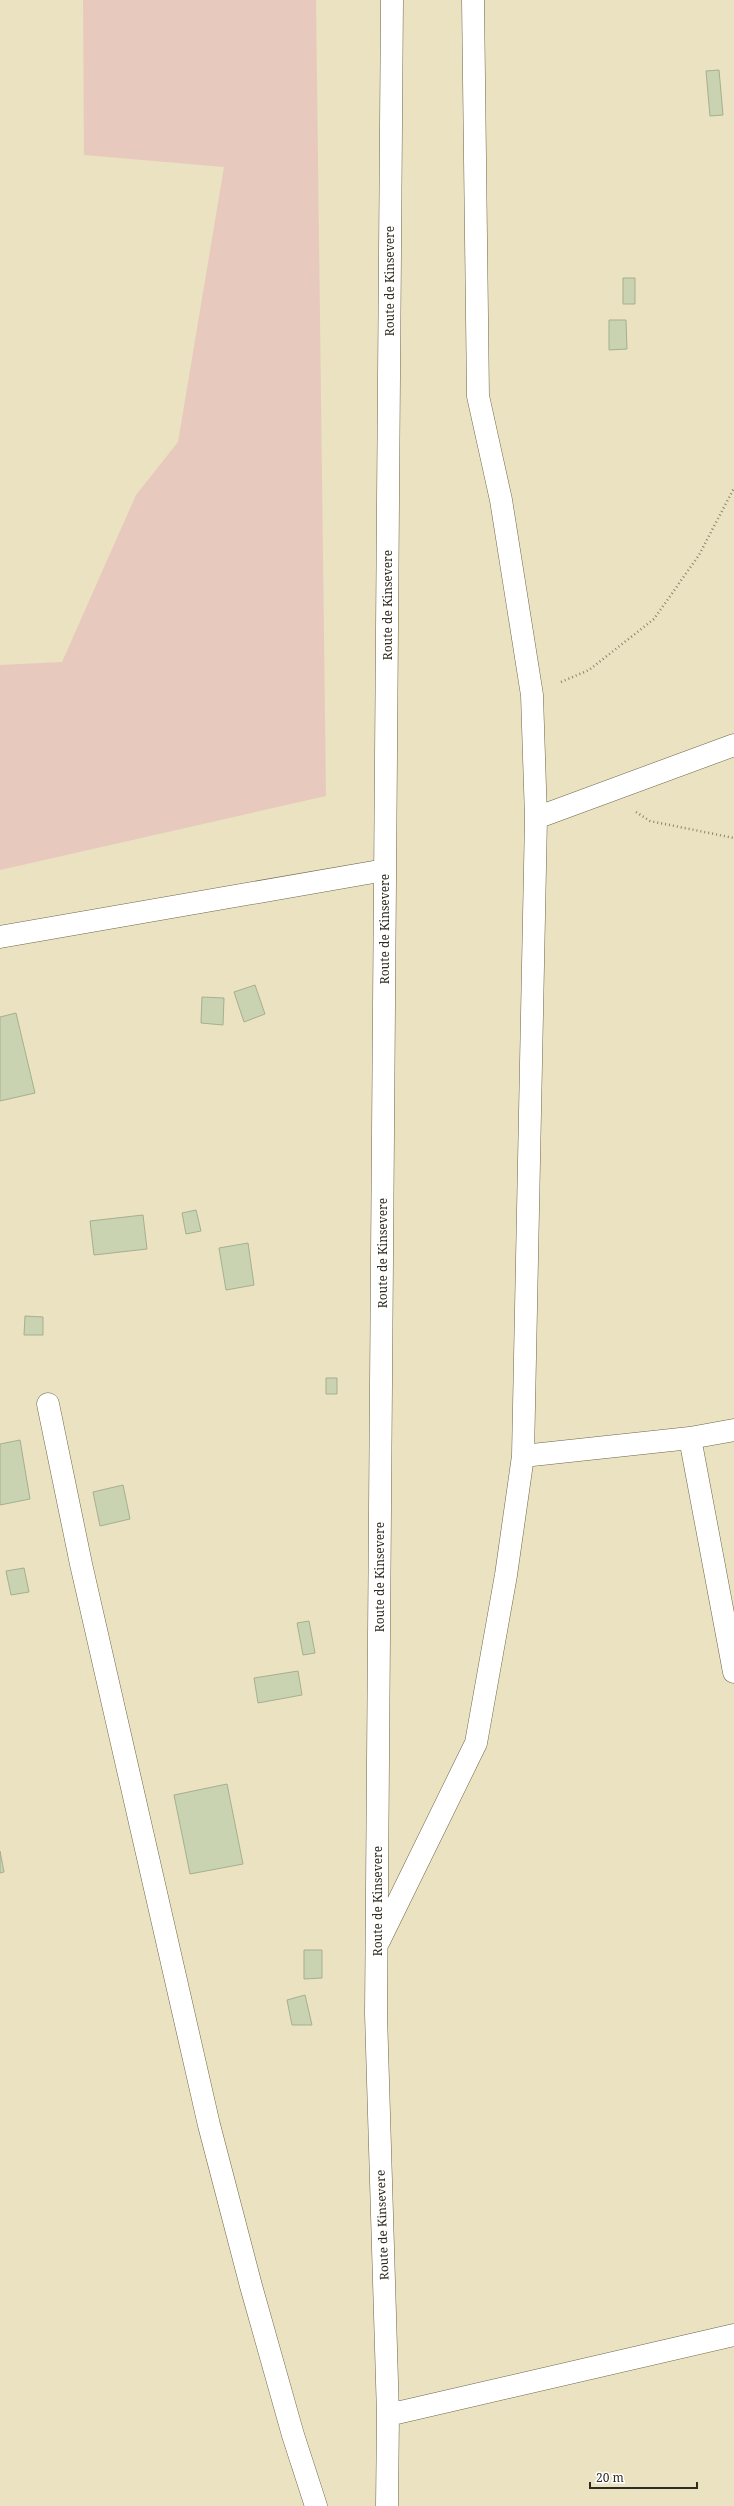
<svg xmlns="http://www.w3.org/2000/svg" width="734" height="2506" viewBox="0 0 734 2506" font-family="'Noto Serif',serif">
  <rect width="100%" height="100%" fill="#eae2c0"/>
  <path fill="#e7cabd" d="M83 0H316L326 796 0 870V665L62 662 136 495 178 442 224 167 84 155Z"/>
  <path fill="#c9d2b1" stroke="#a6af8f" d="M719 70 723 115 710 116 706 71Z
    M623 278H635V304H623Z
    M609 320H626L627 349 609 350Z
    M255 985 265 1014 244 1022 234 992Z
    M202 997 224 998 223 1025 201 1023Z
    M16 1013 35 1093 0 1101V1017Z
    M196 1210 201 1231 186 1234 182 1213Z
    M143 1215 147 1249 94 1255 90 1221Z
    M248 1243 254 1285 226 1290 219 1248Z
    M25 1316 43 1317V1335H24Z
    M326 1378H337V1394H326Z
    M20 1440 30 1499 0 1505V1444Z
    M123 1485 130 1519 100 1526 93 1492Z
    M24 1568 29 1592 11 1595 6 1571Z
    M309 1621 315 1653 303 1655 297 1623Z
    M298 1671 302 1695 258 1703 254 1678Z
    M227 1784 243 1864 190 1874 174 1795Z
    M0 1851 4 1872 0 1873Z
    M304 1950H322V1978L304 1979Z
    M305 1995 312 2025H292L287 2000Z"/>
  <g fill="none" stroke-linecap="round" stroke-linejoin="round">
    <g stroke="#6e6648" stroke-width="23">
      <path id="minor" d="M536 818 734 745
        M0 937 385 870
        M48 1404 81 1564 209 2125 251 2286 293 2435 316 2506
        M690 1438 734 1672
        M523 1456 690 1438 734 1430
        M379 1941 476 1743 506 1575 523 1456 536 818 532 695 501 500 478 396 473 0
        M388 2415 734 2335
        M387 2506 388 2415 376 2014 392 0"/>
    </g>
    <path stroke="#8a846d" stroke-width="2.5" stroke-dasharray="1 3" stroke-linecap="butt" d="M561 682 589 670 654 619 699 555 734 488
      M636 812 650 821 734 838"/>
    <use href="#minor" stroke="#fff" stroke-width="22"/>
  </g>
  <g text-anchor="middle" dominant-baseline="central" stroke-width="3.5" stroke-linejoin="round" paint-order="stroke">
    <g font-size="12" fill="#302d20" stroke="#fff">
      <text transform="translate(389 281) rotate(-90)">Route de Kinsevere</text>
      <text transform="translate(387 605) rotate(-90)">Route de Kinsevere</text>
      <text transform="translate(384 929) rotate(-90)">Route de Kinsevere</text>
      <text transform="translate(382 1253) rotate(-90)">Route de Kinsevere</text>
      <text transform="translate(379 1577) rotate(-90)">Route de Kinsevere</text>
      <text transform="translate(377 1901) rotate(-90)">Route de Kinsevere</text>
      <text transform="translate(382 2225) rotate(-92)">Route de Kinsevere</text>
    </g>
  </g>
  <path d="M590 2482v6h107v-6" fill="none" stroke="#302d20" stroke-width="2"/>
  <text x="596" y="2482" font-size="12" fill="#302d20" stroke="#ffffff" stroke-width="3" paint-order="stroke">20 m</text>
</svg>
